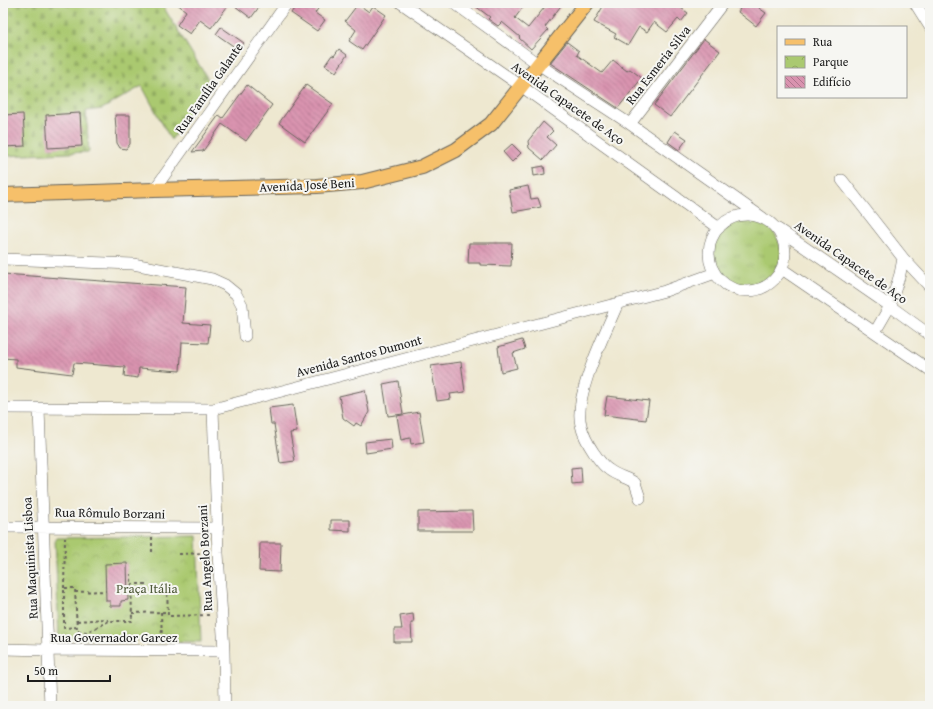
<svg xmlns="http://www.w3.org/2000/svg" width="933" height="709" viewBox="0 0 933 709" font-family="'Gentium Book Plus',serif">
  <defs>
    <pattern id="grass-tufts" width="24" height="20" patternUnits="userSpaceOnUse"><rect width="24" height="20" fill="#aac970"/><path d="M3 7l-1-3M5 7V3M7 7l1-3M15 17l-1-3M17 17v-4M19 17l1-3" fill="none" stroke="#92ac60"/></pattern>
    <pattern id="cemetery-stones" width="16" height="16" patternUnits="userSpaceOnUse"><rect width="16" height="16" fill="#aac970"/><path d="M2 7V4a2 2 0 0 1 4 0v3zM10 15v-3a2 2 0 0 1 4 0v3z" fill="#92ac60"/></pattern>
    <pattern id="park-crowns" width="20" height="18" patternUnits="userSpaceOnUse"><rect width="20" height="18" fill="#aac970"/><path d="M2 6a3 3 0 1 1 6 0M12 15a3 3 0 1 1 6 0" fill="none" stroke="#92ac60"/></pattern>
    <pattern id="building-back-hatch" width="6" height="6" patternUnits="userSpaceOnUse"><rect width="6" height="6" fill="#d993af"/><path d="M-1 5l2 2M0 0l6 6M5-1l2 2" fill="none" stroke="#af778e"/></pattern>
  </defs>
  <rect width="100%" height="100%" fill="#f6f6f2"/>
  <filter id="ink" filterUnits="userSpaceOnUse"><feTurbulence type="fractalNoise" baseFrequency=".025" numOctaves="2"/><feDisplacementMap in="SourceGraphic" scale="8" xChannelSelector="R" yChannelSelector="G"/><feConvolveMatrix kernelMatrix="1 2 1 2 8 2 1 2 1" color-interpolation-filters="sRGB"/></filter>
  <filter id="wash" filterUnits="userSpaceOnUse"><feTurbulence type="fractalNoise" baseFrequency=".012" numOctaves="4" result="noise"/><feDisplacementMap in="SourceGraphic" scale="16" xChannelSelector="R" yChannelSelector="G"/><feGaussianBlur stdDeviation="0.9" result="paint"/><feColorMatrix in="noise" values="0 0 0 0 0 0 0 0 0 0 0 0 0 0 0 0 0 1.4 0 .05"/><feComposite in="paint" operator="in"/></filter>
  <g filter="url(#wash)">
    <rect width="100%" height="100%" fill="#eee8d0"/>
    <path fill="url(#grass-tufts)" stroke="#637246" d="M713 253a34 34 0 1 1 68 0a34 34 0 1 1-68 0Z"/>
    <path fill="url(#cemetery-stones)" stroke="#637246" d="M3 3H161L209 81 210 87 171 140 142 86 102 109 86 111 89 152 3 156Z"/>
    <path fill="url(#park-crowns)" stroke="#637246" d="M197 536 201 642 59 638 55 538Z"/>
    <g id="blocks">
      <path fill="url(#building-back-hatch)" d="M176 3H230L211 28 200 20 190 34 177 25 186 11Z
        M231 3H262L251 18Z
        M298 3H322L315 13 325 20 317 31 291 13Z
        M471 3H526L515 18 528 28 548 3H563L545 27 548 30 531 49 519 38 520 37 502 22 498 26 488 19 490 17Z
        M605 3H674L688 13 681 22 678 19 667 32 654 22 647 32 639 27 628 45 614 37 616 34 594 22Z
        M732 3H762L759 8 766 13 756 26 738 12 740 9Z
        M358 4 369 12 373 6 386 15 362 50 349 41 356 30 345 21Z
        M221 27 244 43 239 50 216 34Z
        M704 39 720 51 670 117 654 105Z
        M567 42 579 51 577 55 602 73 613 60 627 71 630 69 642 78 618 108 550 63Z
        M339 49 347 55 336 72 325 65 332 55 334 56Z
        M247 85 272 105 246 141 222 124 203 151 192 152 219 115 223 118Z
        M306 85 333 104 305 142 279 123Z
        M80 113 82 146 48 148 46 115Z
        M23 114 25 146 3 147V115Z
        M115 115H130V144L126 149 120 148 117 143Z
        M543 122 553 131 547 137 556 145 543 160 529 148 528 141Z
        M675 131 687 139 679 150 668 142Z
        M512 144 521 153 512 162 503 152Z
        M544 166 545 174 534 176 533 168Z
        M528 186 531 199 538 198 541 207 513 212 509 190Z
        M469 243H512L511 266 480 265V263H468Z
        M3 274 186 287 183 323 210 325 208 343 182 342 180 371 139 368 138 378 124 376 125 367 74 363 72 374 16 367V359L3 358Z
        M522 340 525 349 513 353 517 368 501 372 498 347Z
        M461 362 465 392 450 394 451 399 437 401 431 366Z
        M398 381 403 414 388 416 383 384Z
        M365 390 369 412 361 426 356 423 354 426 343 418 339 396Z
        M607 396 649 401 646 420 604 415Z
        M293 405 297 432 290 433 295 461 280 463 274 424H271L269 408Z
        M419 412 424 442 411 444 410 438 401 440 397 416Z
        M391 439 392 449 366 453 365 442Z
        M581 467 582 483 572 484 571 468Z
        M472 511 473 531H418V512Z
        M331 520H350V531L331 530Z
        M260 543H281L280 572 259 571Z
        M127 563 128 600 121 601V606H110V601H106L105 564Z
        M413 614 414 623H411L412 642H394V629H402L400 616Z"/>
    </g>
  </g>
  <g filter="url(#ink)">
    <use href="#blocks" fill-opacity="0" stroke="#66635b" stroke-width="1"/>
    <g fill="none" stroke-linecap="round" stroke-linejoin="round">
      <g stroke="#66635b" stroke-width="12">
        <path id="minor" d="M401 3 521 86 719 228
          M454 3 538 64 630 124 763 218
          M915 3 930 27
          M630 124 723 3
          M842 180 903 258 930 287
          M154 190 287 3
          M709 253a38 38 0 1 1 76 0a38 38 0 1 1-76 0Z
          M778 229 890 306 930 335
          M3 259 133 264 212 279 225 285 236 294 242 305 245 336
          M782 269 930 370
          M618 303C606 332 573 396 581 425 583 435 588 444 594 453 598 458 602 465 608 469 616 476 627 477 635 483L640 498
          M875 332 890 306 900 274 903 258
          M3 408 213 409 665 291 715 273
          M39 409 50 706
          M213 409 218 553 224 651 225 706
          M3 527 218 528
          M3 649 47 650 224 651"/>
      </g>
      <g stroke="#66635b" stroke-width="16">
        <path id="major" d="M3 195 154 190 317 186 362 182 422 167 456 150 491 124 587 3"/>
      </g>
      <path stroke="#66635b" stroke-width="2" stroke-dasharray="3 3" stroke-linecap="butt" d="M152 537V553
        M179 554 208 553
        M131 584H149
        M64 588 65 538
        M167 588 168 616 211 615
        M75 592 106 591
        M161 612 162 641
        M132 613 168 612
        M77 621 106 619 109 621
        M77 627 64 628V588H75L77 631 87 632 109 621H132L131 574"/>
      <use href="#minor" stroke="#fff" stroke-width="11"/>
      <use href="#major" stroke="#f6c06b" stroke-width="14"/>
    </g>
  </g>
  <g text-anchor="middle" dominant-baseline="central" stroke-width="4" stroke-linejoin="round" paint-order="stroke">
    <g font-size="13" fill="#1c1c1c" stroke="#f6f6f2">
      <text transform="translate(658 65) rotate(-52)">Rua Esmeria Silva</text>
      <text transform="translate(209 88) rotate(-55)">Rua Família Galante</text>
      <text transform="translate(568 103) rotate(35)">Avenida Capacete de Aço</text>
      <text transform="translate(307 185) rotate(-3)">Avenida José Beni</text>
      <text transform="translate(851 262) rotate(35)">Avenida Capacete de Aço</text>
      <text transform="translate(359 356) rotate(-15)">Avenida Santos Dumont</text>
      <text transform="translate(110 513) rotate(1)">Rua Rômulo Borzani</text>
      <text transform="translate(30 558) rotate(-93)">Rua Maquinista Lisboa</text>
      <text transform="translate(205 558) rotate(-93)">Rua Angelo Borzani</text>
      <text x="114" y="637">Rua Governador Garcez</text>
    </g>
    <g font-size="13" fill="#4e5939" stroke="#f6f6f2">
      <text x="147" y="588">Praça Itália</text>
    </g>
  </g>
  <rect width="933" height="709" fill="none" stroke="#f6f6f2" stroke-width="16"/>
  <rect x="777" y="26" width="130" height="72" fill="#f6f6f2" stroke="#9f9f9c"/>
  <rect x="785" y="39" width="20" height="6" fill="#f6c06b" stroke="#9f9f9c"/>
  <text x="813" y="46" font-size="12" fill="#1c1c1c">Rua</text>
  <rect x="785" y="56" width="20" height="12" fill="url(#park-crowns)" stroke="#9f9f9c"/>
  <text x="813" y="66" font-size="12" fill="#1c1c1c">Parque</text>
  <rect x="785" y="76" width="20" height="12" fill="url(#building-back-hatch)" stroke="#9f9f9c"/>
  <text x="813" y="86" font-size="12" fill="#1c1c1c">Edifício</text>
  <path d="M28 675v6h82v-6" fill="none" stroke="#1c1c1c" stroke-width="2"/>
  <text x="34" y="675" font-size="12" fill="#1c1c1c" stroke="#f6f6f2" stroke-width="3" paint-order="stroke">50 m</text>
</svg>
